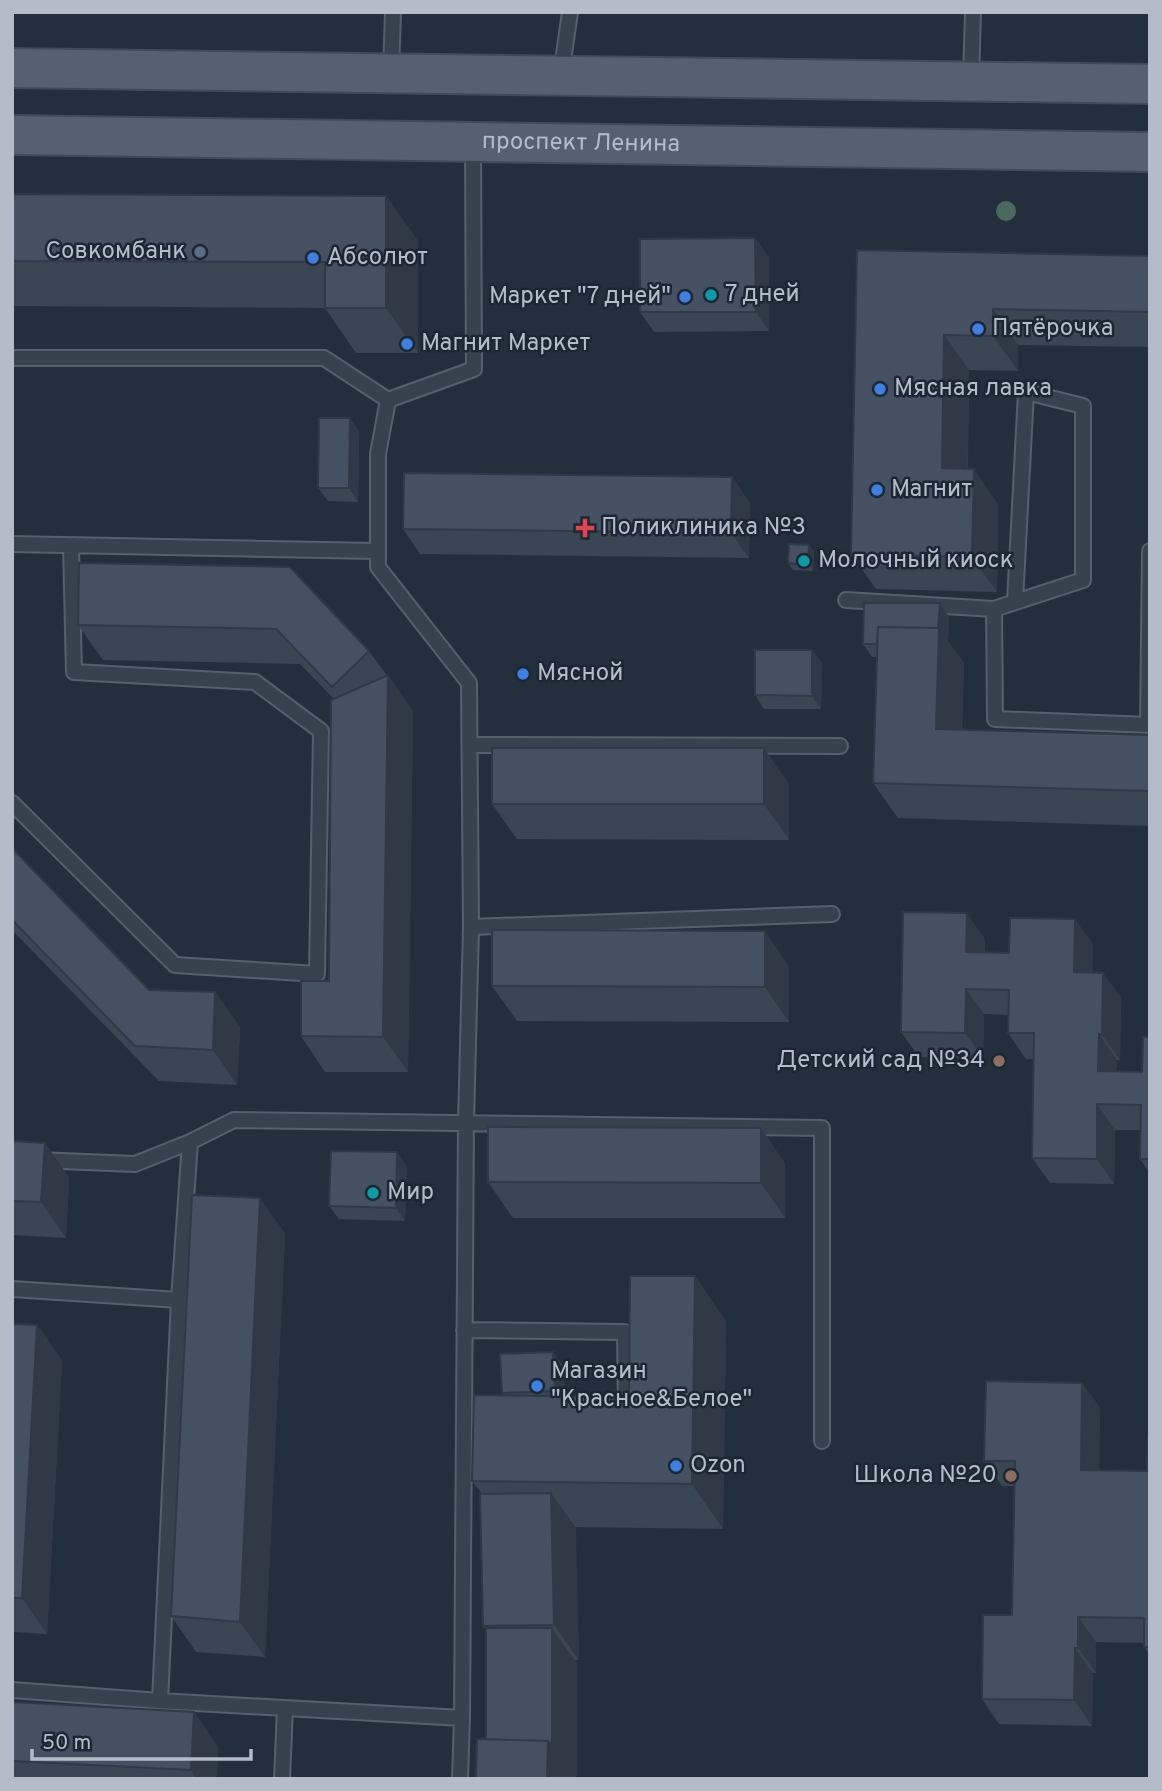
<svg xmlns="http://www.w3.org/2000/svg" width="1162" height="1791" viewBox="0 0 1162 1791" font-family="Overpass,sans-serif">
  <rect width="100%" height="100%" fill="#242f3e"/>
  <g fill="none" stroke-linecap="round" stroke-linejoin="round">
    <g stroke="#565f6c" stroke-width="18">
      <path id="lane" d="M391 72 393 12
        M561 75 570 12
        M971 80 973 12
        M12 358H324L388 400
        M12 544 378 551
        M846 600 994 609 995 719 1150 725
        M994 609 1083 580V406L1026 392 1015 602
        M1148 725 1150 551
        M470 745 840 746
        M12 803 175 965 317 974 321 731 255 682 74 672 71 546
        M471 927 832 914
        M12 1159 135 1164 190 1142
        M12 1289 179 1300
        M464 1330 625 1332 626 1410
        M12 1690 160 1701 179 1300 190 1142 234 1120 822 1128V1441
        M160 1701 462 1718
        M282 1779 285 1708
        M460 1779 462 1718 466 1122 471 927 469 683 378 567V454L388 400 474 369 473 144"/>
    </g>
    <g stroke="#414a57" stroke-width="42">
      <g id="primary">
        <path d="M12 68 1150 84"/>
        <path id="s1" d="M12 135 1150 152"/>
      </g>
    </g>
    <use href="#lane" stroke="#38414e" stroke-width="14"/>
    <use href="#primary" stroke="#56606e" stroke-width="38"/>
  </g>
  <circle fill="#4b6a5d" cx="1006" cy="211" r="10"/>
  <path fill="#3b4654" d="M12 194 386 196 418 241V353H356L325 308 12 306Z
    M755 238 769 258V331L654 332 640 312Z
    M857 250 1150 256V347L1018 345V371L969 370 968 469 998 504 997 592 876 589 851 554Z
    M350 418 359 432 358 502 328 501 318 488Z
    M732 477 750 503 749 558 420 554 403 529Z
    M809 545 814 552 813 571 793 570 788 563Z
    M79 563 369 651 413 711 408 1072H325L301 1036 329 981 334 699 300 664 103 660 78 625Z
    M940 603 949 617 948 641 964 663 962 730 1150 735V826L898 818 873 783 877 657H872L863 644Z
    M812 650 822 663 821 709H764L755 695Z
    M789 784V840L517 839 492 804Z
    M12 848 149 990 215 992 240 1027 237 1085 159 1081 12 930Z
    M985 939V953H1009L1093 944 1092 973H1103L1121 998 1120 1060H1117L1116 1071 1142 1072 1150 1037V1173L1140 1159V1130H1115L1114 1184 1050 1183 1032 1158 1033 1059H1026L1008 1033V1015L984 1014 983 1058 919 1057 901 1032Z
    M789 966V1022L517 1021 492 986Z
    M12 1141 45 1143 69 1178 66 1238 12 1235Z
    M785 1163V1218H513L488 1182Z
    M407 1166 405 1221 339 1219 329 1206Z
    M260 1198 285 1234 265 1657 196 1652 171 1616Z
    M695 1276 726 1322 723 1529 575 1527 579 1660H575L577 1664 486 1739V1630L483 1626 482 1494 472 1481 503 1395 502 1393 563 1365 564 1396 629 1397Z
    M12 1324 37 1325 62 1360 47 1634 12 1632Z
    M1082 1383 1100 1408 1099 1470 1147 1471 1150 1435V1655L1144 1647V1643L1096 1642V1673H1093L1092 1726 999 1724 982 1699 1012 1615 1014 1486H1002L984 1461Z
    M12 1702 194 1712 218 1747 217 1779H12Z"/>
  <path fill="#303945" d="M386 196 418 241V353L386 308Z
    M755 238 769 258V331L756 312Z
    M993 309 1018 345V371L993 336Z
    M944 335 969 370 967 503 942 468Z
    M350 418 359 432 358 502 349 488Z
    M974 469 998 504 997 592 972 557Z
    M732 477 750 503 749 558 731 533Z
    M809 545 814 552 813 571 808 565Z
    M940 603 949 617 948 641 964 663 960 764 936 729 937 646Z
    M812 650 822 663 821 709 812 696Z
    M388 675 413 711 408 1072 383 1037Z
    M764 748 789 784V840L764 804Z
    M967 913 985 939 984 978 966 952Z
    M1075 919 1093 944 1092 998 1074 972Z
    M765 931 789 966V1022L765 987Z
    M1103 973 1121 998 1120 1060 1102 1035Z
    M966 989 984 1014 983 1058 965 1033Z
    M215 992 240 1027 237 1085 213 1050Z
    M1099 1034 1117 1060 1116 1097 1098 1071Z
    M1097 1104 1115 1130 1114 1184 1097 1159Z
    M761 1128 785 1163V1218L761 1183Z
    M45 1143 69 1178 66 1238 41 1202Z
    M397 1152 407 1166 405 1221 396 1208Z
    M260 1198 285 1234 265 1657 240 1622Z
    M695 1276 726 1322 723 1529 692 1484Z
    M37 1325 62 1360 47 1634 22 1598Z
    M553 1352 563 1365 564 1404 555 1391Z
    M1082 1383 1100 1408 1099 1496 1081 1470Z
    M551 1493 576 1528 579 1660 554 1625Z
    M1078 1617 1096 1642V1673L1078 1648Z
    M552 1628 577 1664V1779H547Z
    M1075 1648 1093 1673 1092 1726 1074 1700Z
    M194 1712 218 1747 217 1779H196L191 1770Z"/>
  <path fill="#455162" stroke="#303945" stroke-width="2" d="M12 194 386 196V308H325V262L12 261Z
    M755 238 756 312H640V239Z
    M857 250 1150 256V312L993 309V336L944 335 942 468 974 469 972 557 851 554Z
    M319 418H350L349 488H318Z
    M404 473 732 477 731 533 403 529Z
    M789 544 809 545 808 565 788 563Z
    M79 563 290 567 369 651 332 687 276 629 78 625Z
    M864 603H940L938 628 878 627 877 644H863Z
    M878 627 939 628 936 729 1150 735V791L873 783Z
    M755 650H812V696L755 695Z
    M388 675 383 1037 301 1036V981H329L331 700Z
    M492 748H764V804H492Z
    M12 848 149 990 215 992 213 1050 135 1046 12 920Z
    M903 912 967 913 966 952 1009 953 1010 918 1075 919 1074 972 1103 973 1102 1035 1099 1034 1098 1071 1142 1072 1143 1037H1150V1159H1140L1141 1105 1097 1104V1159L1032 1158 1034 1033H1008L1009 990 966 989 965 1033 901 1032Z
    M492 930 765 931V987L492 986Z
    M488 1127 761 1128V1183L488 1182Z
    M12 1141 45 1143 41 1202 12 1201Z
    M331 1151 397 1152 396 1208 329 1206Z
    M192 1195 260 1198 240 1622 171 1616Z
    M630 1276H695L692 1484 472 1481 474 1395 629 1397Z
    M12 1324 37 1325 22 1598H12Z
    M553 1352 555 1391 502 1393 500 1354Z
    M986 1381 1082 1383 1081 1470 1147 1471 1148 1435H1150V1647H1144V1618L1078 1617V1648H1075L1074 1700 982 1699 983 1615H1012L1015 1461H984Z
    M551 1493 554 1625 483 1626 480 1494Z
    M486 1628H552V1746L548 1741 486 1739Z
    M12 1702 194 1712 191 1770 12 1761Z
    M477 1739 548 1741 547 1779H476Z"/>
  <circle fill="#5c6f8a" stroke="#1d2633" stroke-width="2.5" cx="200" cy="252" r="7"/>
  <g fill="#3f7fe0" stroke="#1d2633" stroke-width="2.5">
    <circle cx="313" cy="258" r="7"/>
    <circle cx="685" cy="297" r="7"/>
    <circle cx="978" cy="329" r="7"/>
    <circle cx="407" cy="344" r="7"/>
    <circle cx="880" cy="389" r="7"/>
    <circle cx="877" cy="490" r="7"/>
    <circle cx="523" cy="674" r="7"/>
    <circle cx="537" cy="1386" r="7"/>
    <circle cx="676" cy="1466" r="7"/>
  </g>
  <g fill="#0f9aa8" stroke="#1d2633" stroke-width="2.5">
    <circle cx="711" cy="295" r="7"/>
    <circle cx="804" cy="561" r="7"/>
    <circle cx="373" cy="1193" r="7"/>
  </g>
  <path fill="#e0444e" stroke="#1d2633" stroke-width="2.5" d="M581.5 517.5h7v7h7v7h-7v7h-7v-7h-7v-7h7z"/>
  <g fill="#8d6e63" stroke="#1d2633" stroke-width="2.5">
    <circle cx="999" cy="1061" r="7"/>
    <circle cx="1011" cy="1476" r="7"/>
  </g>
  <g text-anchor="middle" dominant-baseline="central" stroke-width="5" stroke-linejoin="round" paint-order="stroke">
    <g font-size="24" fill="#b4bcc9" stroke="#1d2633">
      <text stroke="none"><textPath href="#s1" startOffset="569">проспект Ленина</textPath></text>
    </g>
    <g font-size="24" fill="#b4bcc9" stroke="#1d2633" text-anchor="start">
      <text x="186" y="252" text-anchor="end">Совкомбанк</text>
      <text x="327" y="258">Абсолют</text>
      <text x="725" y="295">7 дней</text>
      <text x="671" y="297" text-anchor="end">Маркет "7 дней"</text>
      <text x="992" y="329">Пятёрочка</text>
      <text x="421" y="344">Магнит Маркет</text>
      <text x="894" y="389">Мясная лавка</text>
      <text x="891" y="490">Магнит</text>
      <text x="601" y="528">Поликлиника №3</text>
      <text x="818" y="561">Молочный киоск</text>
      <text x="537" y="674">Мясной</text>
      <text x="985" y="1061" text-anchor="end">Детский сад №34</text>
      <text x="387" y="1193">Мир</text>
      <text x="551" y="1372">Магазин<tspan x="551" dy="28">"Красное&amp;Белое"</tspan></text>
      <text x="690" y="1466">Ozon</text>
      <text x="997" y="1476" text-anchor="end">Школа №20</text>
    </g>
  </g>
  <rect width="1162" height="1791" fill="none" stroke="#b4bcc9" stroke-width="28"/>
  <path d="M32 1749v10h219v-10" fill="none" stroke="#b4bcc9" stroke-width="3.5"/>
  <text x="42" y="1749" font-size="21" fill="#b4bcc9" stroke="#1d2633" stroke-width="5" paint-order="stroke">50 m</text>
</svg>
